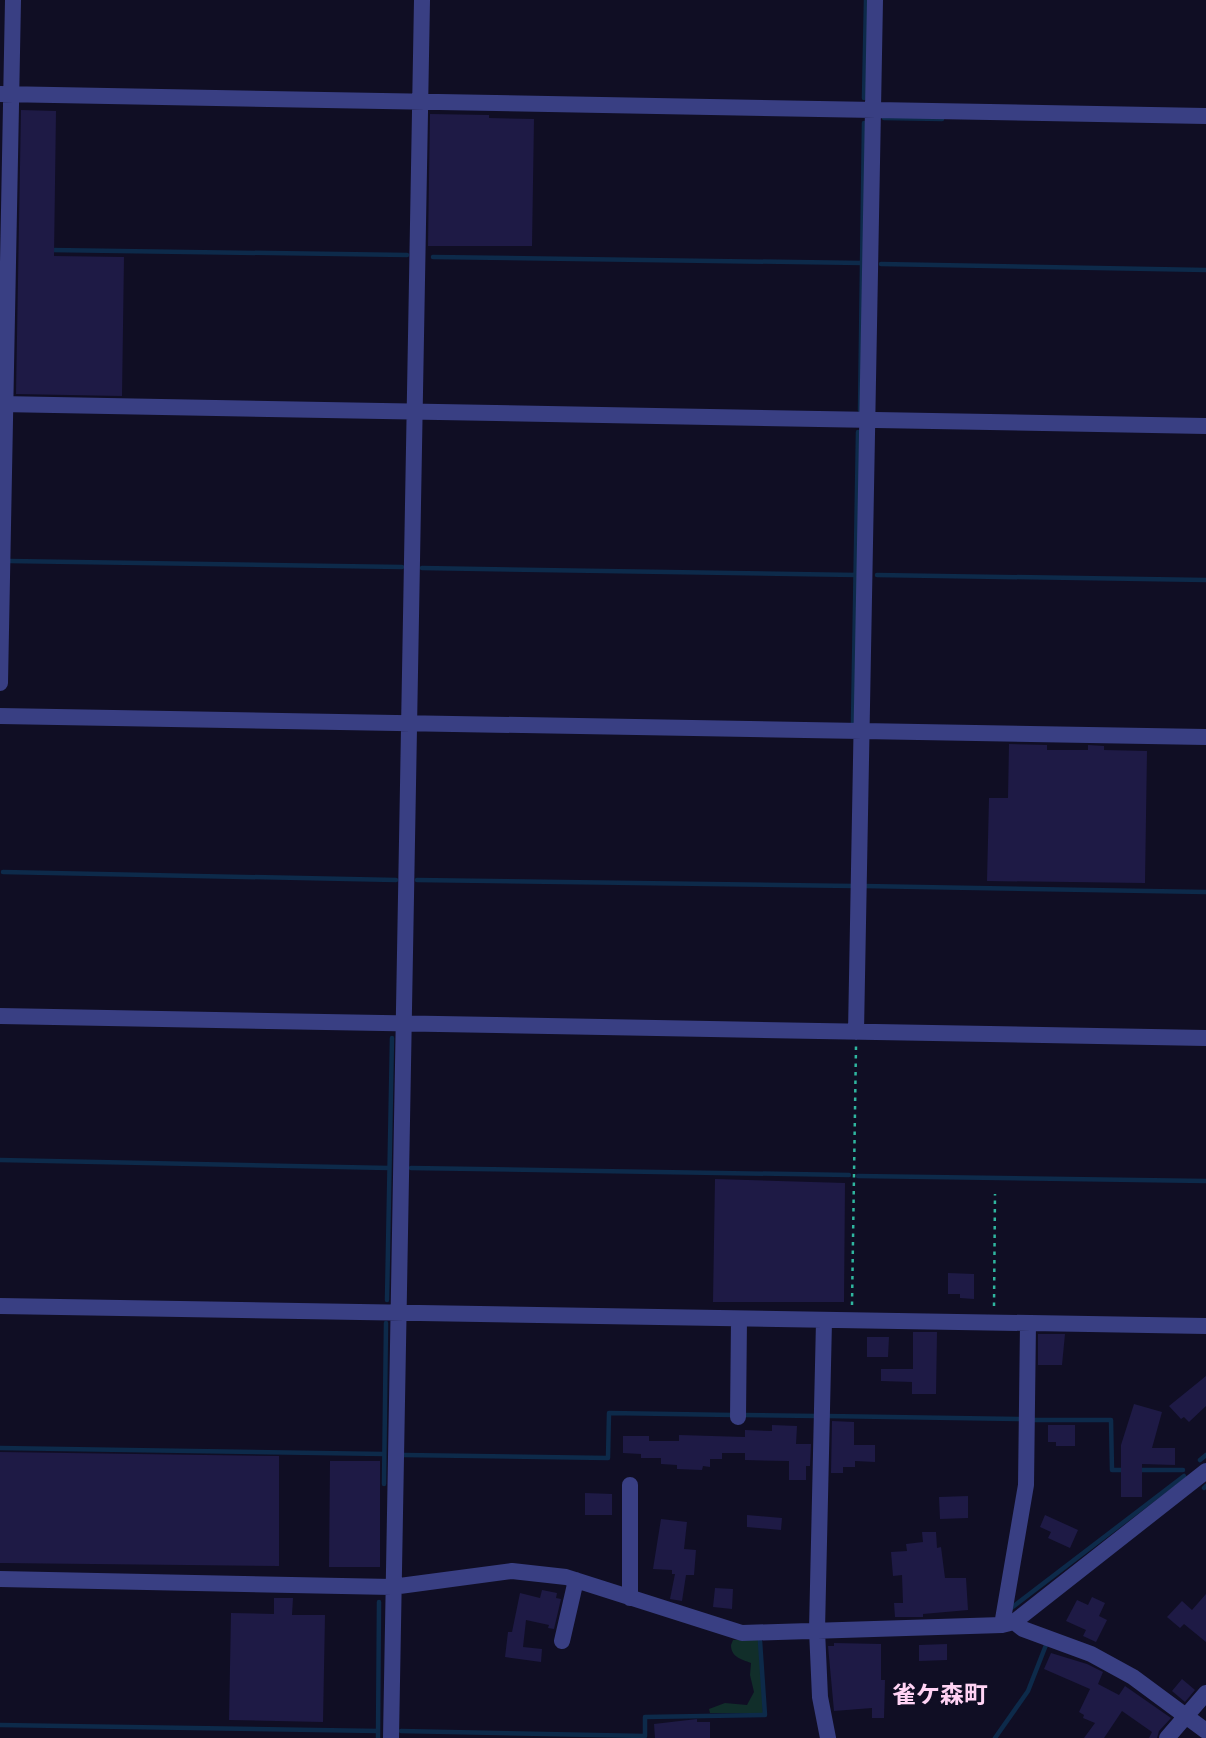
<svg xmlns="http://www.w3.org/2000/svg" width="1206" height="1738" viewBox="0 0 1206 1738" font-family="Overpass,'Noto Sans JP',sans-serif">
  <rect width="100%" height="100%" fill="#100e24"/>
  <path fill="#112e2a" d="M759 1639 763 1713H710L709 1709 725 1703 747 1705 754 1692 750 1675 751 1663C741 1659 731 1657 731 1645L733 1640Z"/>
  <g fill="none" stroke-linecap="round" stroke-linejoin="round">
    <path stroke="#0d2a4a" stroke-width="4.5" d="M864 98 866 0
      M884 118 942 119
      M51 250 407 255
      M433 257 862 263
      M881 264 1206 270
      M860 410 864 123
      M9 561 402 567
      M422 568 856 575
      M877 575 1206 580
      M853 723 858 432
      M3 872 396 880
      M417 880 854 886
      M864 886 1206 892
      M0 1160 389 1168
      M411 1168 849 1175
      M858 1176 1206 1181
      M387 1300 392 1038
      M743 1415 816 1416
      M827 1416 1019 1419
      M1034 1420H1111L1112 1470H1127
      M0 1448 384 1454
      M404 1455 608 1458 609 1413 733 1415
      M1200 1460 1206 1455
      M1139 1470H1183
      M384 1484 386 1323
      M1204 1488 1206 1486
      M1010 1609 1184 1476
      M0 1725 378 1731
      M401 1731 645 1736
      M645 1736V1717L765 1715 760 1641
      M378 1738 379 1602
      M995 1738 1028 1691 1046 1645"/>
  </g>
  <path fill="#1e1a45" d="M21 110 56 111 54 256 124 257 122 396 16 394Z
    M430 114 489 115V118L534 119 532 246H428Z
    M1009 744 1047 745V750H1088V745L1104 746V750L1147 751 1145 883 987 881 989 798H1008Z
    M715 1179 845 1183 844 1302H713Z
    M948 1273 974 1274V1299L960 1298V1294H948Z
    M913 1332H937L936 1394H912V1382L881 1381V1369H913Z
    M1038 1334H1065L1062 1365H1038Z
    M867 1337H889L888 1357H867Z
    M1206 1376V1406L1189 1422 1184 1417 1181 1419 1169 1406Z
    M1134 1404 1162 1412 1152 1448H1175V1465L1142 1464V1497H1121V1445Z
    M832 1421 854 1422V1445H875V1462L855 1461V1467H843V1473H831Z
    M772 1425 797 1426 796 1444H811L810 1466H806V1480H789V1461L745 1460V1453H722V1459H710V1467L703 1466 702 1470 677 1469V1465L661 1464V1458H641V1454L623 1453V1436H649V1441H679V1435L745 1437V1430L772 1431Z
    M1048 1425H1075V1446H1056V1442H1048Z
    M0 1452 279 1456V1566L0 1563Z
    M330 1461H380V1567H329Z
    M585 1493 612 1494V1515H585Z
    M968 1496V1518L940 1519 939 1497Z
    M747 1515 782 1518 781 1530 747 1527Z
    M1045 1515 1078 1530 1070 1548 1048 1538 1051 1532 1040 1527Z
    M661 1519 687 1522 684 1549 696 1550 694 1575H686L682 1601 670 1599 675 1574H672V1570L653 1569Z
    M922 1532H936L937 1548 941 1547 945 1578H966L968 1610 923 1614V1617H895L894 1603H903L902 1575 893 1576 891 1552 907 1551 906 1544 923 1542Z
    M715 1588 733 1589 732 1609 713 1607Z
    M542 1590 557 1593 556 1598 561 1599 554 1629 548 1628 549 1625 526 1620 523 1647 542 1649 541 1662 505 1657 508 1632H512L520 1593 540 1598Z
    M1206 1594V1642L1184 1624 1180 1628 1167 1617 1182 1601 1192 1610Z
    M1092 1597 1105 1603 1099 1616 1107 1620 1096 1642 1083 1636 1086 1630 1066 1621 1077 1600 1088 1605Z
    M274 1598H293L292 1615H325L323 1722 229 1720 231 1613 274 1614Z
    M834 1643 881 1644V1680H885L884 1718H872V1708L834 1711 828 1646H834Z
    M947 1644V1660L919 1661V1645Z
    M1051 1653 1087 1664 1103 1672 1098 1684 1119 1695 1125 1686 1171 1718 1159 1731 1157 1738H1149L1152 1732 1122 1711 1104 1738H1084L1095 1723 1083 1718 1084 1715 1079 1712 1090 1689 1044 1669Z
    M1182 1679 1195 1690 1185 1702 1172 1691Z
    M697 1719V1722H710V1738H655L654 1724Z"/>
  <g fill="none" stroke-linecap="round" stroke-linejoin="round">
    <path stroke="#2fb69f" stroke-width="2.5" stroke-dasharray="3.5 5" stroke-linecap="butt" d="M852 1305 856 1046
      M994 1306 995 1194"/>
    <path stroke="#393f83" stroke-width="16" d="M0 94 1206 116
      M0 404 1206 426
      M0 683 13 0
      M0 716 1206 737
      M0 1016 1206 1038
      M856 1032 875 0
      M0 1306 1206 1326
      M824 1321 817 1630 820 1697 828 1738
      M738 1417 739 1319
      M0 1579 392 1587 512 1571 566 1577 742 1633 1002 1625 1014 1622 1206 1471
      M630 1598V1485
      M1014 1622 1023 1629 1091 1654 1133 1677 1206 1731
      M1002 1625 1026 1485 1028 1323
      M562 1641 576 1580
      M391 1738 422 0
      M1167 1738 1206 1693"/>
  </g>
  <g text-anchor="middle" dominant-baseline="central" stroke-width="5" stroke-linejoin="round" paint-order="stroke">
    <g font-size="24" font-weight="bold" fill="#ffd3f4" stroke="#100e24">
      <text x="940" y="1697">雀ケ森町</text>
    </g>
  </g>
</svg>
